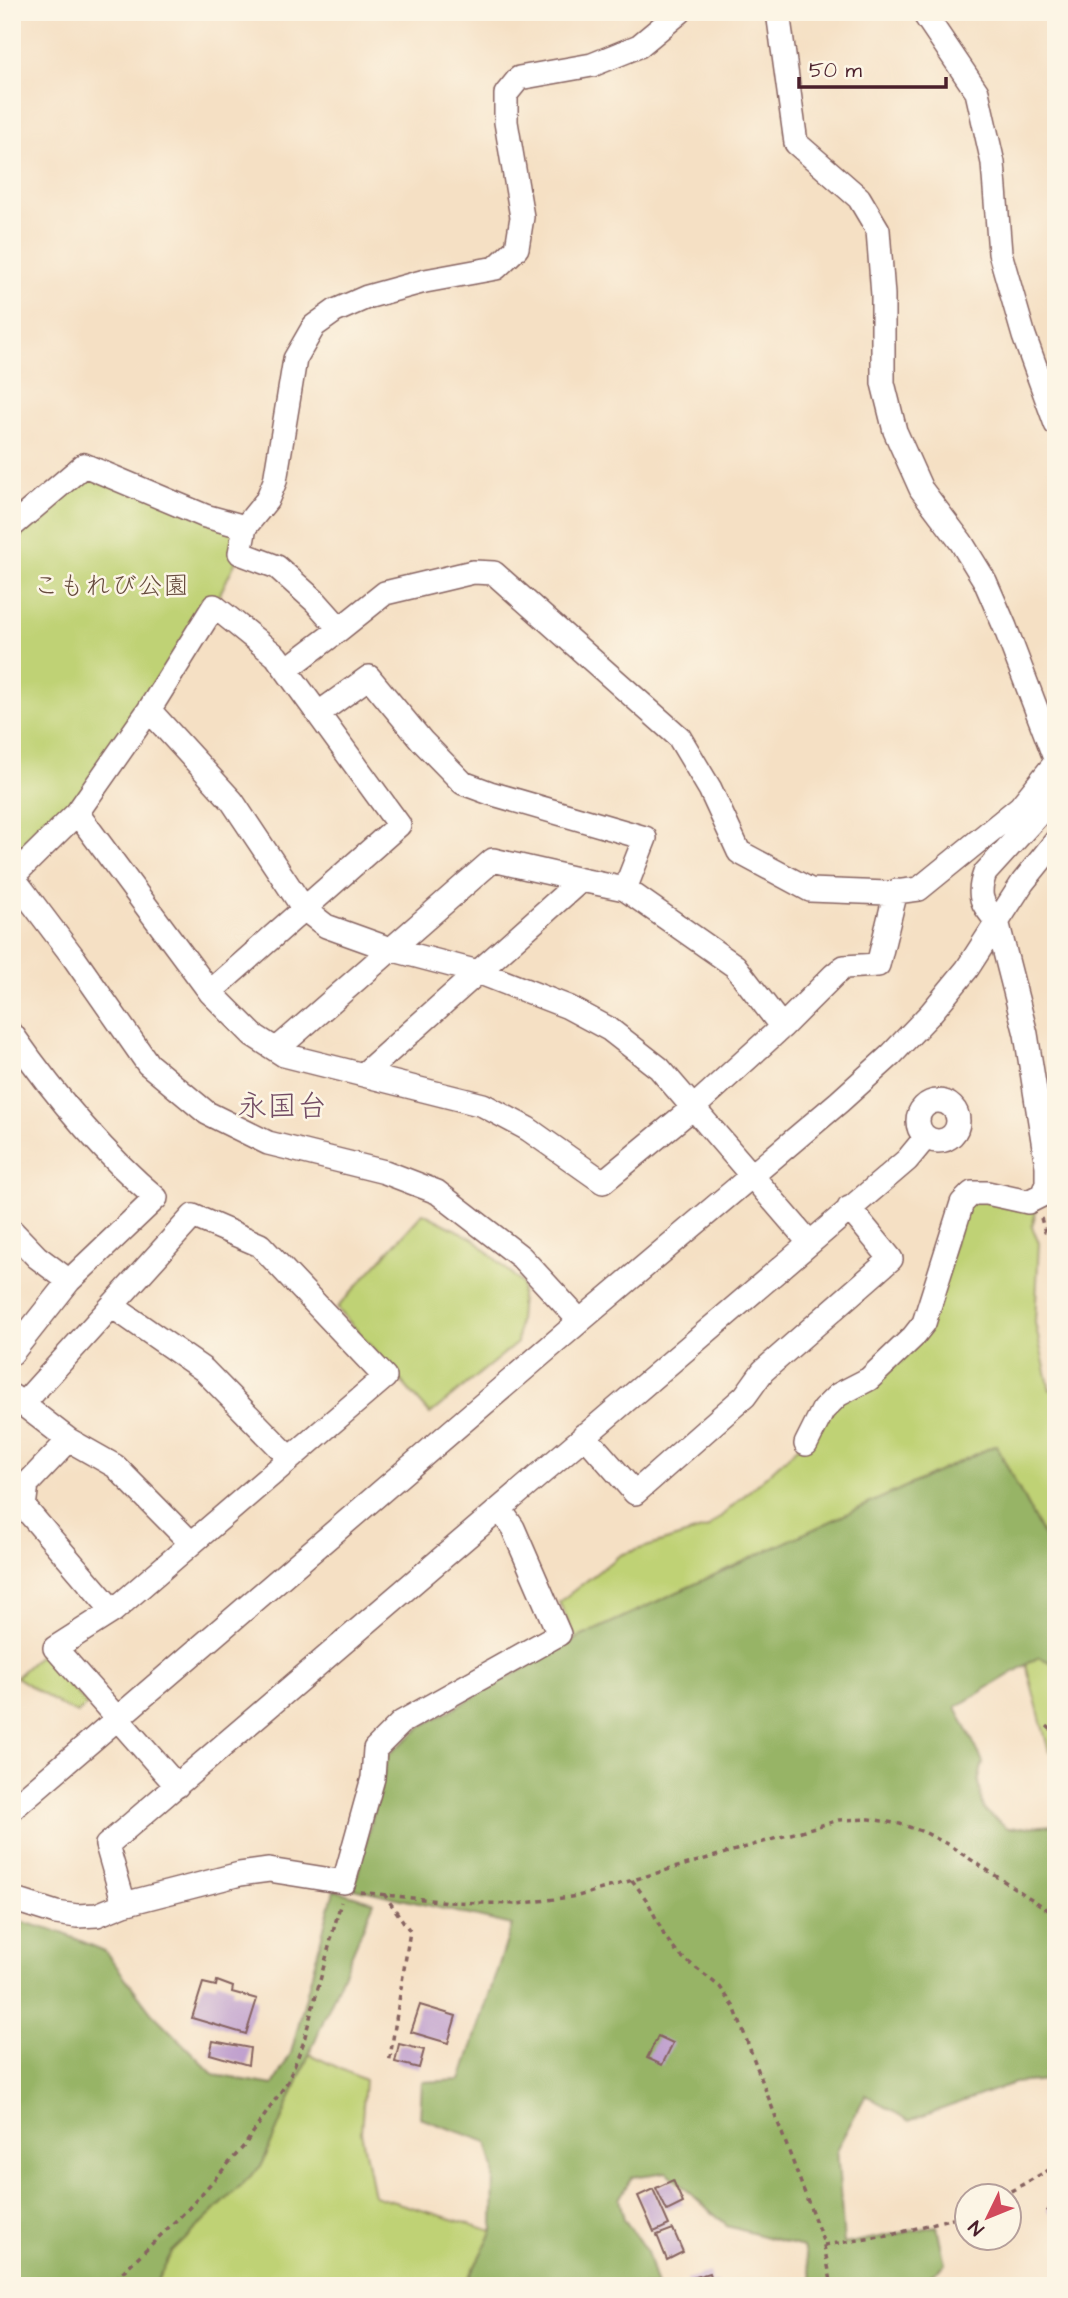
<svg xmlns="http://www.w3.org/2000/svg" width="1068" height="2298" viewBox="0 0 1068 2298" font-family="'Architects Daughter','Klee One',sans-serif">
  <rect width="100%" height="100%" fill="#fcf5e5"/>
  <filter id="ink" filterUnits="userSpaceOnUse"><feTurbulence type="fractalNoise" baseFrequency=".0143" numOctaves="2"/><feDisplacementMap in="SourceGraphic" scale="14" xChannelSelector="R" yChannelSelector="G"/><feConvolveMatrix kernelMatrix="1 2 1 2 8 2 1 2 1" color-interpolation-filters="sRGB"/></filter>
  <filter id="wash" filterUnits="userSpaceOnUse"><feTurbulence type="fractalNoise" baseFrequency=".00686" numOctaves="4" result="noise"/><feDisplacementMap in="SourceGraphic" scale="28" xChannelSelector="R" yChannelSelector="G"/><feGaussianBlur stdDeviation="1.57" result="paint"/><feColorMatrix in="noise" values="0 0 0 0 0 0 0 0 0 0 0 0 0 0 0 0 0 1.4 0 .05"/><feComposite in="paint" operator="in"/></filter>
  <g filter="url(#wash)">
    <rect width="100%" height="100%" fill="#f5e0c4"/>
    <path fill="#bfd275" stroke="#847850" stroke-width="2" d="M84 465 245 527 240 553 214 606 149 710 12 876V526Z
      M1039 1199 1032 1227 1039 1243 1035 1323 1050 1390 1056 1388V1561L996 1445 576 1639 559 1602 620 1555 708 1528 797 1448 821 1417 926 1326 967 1202Z
      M423 1213 474 1239 522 1284 517 1343 430 1414 337 1308Z
      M42 1653 87 1705 78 1713 65 1708 16 1677Z
      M1039 1656 1056 1665V1748L1049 1752 1026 1664Z
      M309 2054 365 2080 361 2132 374 2196 493 2231 464 2286H154L172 2252 262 2165Z"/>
    <path fill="#97b466" stroke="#706a48" stroke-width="2" d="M996 1445 1056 1561V1665L1039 1657 956 1707 983 1762 978 1782 984 1810 1008 1828 1056 1825V1984H1049L1056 2024V2074L1048 2080 1014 2083 909 2121 866 2095 837 2148 844 2244 937 2226 945 2264 916 2286H814L803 2247 727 2226 667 2172 632 2177 619 2199 624 2219 647 2252 657 2286H464L493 2231 494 2169 487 2142 420 2118 422 2082 461 2080 512 1925 354 1888 388 1755 421 1727 576 1639Z
      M334 1890 374 1902 262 2165 172 2252 154 2286H12V1919L62 1933 105 1951 152 2013 214 2075 273 2085 291 2053Z"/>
    <g id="blocks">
      <path fill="#c0a0ce" d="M217 1981 233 1987 232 1992 257 1999 246 2034 192 2018 203 1983 216 1986Z
        M420 2005 456 2016 448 2043 411 2032Z
        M658 2036 673 2043 662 2065 647 2058Z
        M213 2041 250 2048 248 2065 210 2054Z
        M399 2044 424 2050 419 2068 395 2062Z
        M673 2180 683 2203 667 2211 656 2188Z
        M653 2189 669 2225 654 2232 638 2196Z
        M1056 2199V2217L1047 2211Z
        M673 2229 683 2252 667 2260 657 2235Z
        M709 2273 712 2283 717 2282 719 2286H688L686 2280Z"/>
    </g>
  </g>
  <g filter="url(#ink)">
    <use href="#blocks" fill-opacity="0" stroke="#866361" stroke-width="2"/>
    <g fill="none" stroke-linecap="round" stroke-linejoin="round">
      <g stroke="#866361" stroke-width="26">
        <path id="minor" d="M680 12 639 46 592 65 519 78 506 94V122L522 217 517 248 496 268 425 281 367 297 335 311 314 326 295 359 275 481 267 500 245 527 240 553 277 567 316 602 340 629 385 593 473 572 494 573 679 737 710 789 739 852 810 890 887 893 919 889 1020 807 1056 762
          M778 12 796 143 859 198 878 230 883 295V383L895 431 921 489 961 542 985 581 1005 627 1056 761
          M923 12 977 92 993 163 1000 253 1024 336 1056 424
          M12 526 84 465 205 516 245 527
          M287 669 340 629
          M149 710 232 801 304 909 326 926 390 949 478 972 568 1007 609 1029 659 1068 809 1242
          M319 713 369 677 422 741 463 783 490 793 645 838 625 889
          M77 813 210 992 253 1035 284 1055 483 1105 528 1129 603 1182 694 1107 782 1027 735 966 625 889 581 880 364 1074
          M12 876 74 958 148 1064 207 1113 268 1143 385 1172 437 1192 521 1257 580 1321
          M12 877 77 813 149 710 214 606 276 656 399 825 210 992
          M782 1027 834 975 844 967 878 965 896 891
          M12 1034C54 1094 100 1151 156 1198L69 1281 12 1353
          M276 1050 493 860 581 880
          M918 1121a20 20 0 1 1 40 0a20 20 0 1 1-40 0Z
          M12 1231 37 1257 69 1281
          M112 1306 204 1370 290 1458
          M12 1396 69 1440 27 1484 24 1507 113 1611
          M22 1405 193 1216 260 1245 385 1377 113 1611 55 1648 177 1786
          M584 1435 635 1493 745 1396 763 1371 891 1259 849 1208
          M69 1440 115 1466 191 1543
          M806 1444 823 1410 838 1395 869 1379 913 1337 924 1323 962 1203 972 1193H987L1028 1202 1042 1195 1047 1184V1166L1026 1034 997 921C981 904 977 895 985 873L1056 795
          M12 1809 580 1321 839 1102 891 1055 930 1014 967 969 1023 882 1056 841
          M12 1899 56 1913 77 1916 97 1915 124 1904 240 1874 269 1870 344 1882 373 1778 375 1749 402 1722 559 1634 513 1528 500 1509
          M124 1904 107 1845 907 1160 926 1137"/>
      </g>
      <path stroke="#866361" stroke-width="3.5" stroke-dasharray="5 5" stroke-linecap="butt" d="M1041 1218 1045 1232H1056
        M1047 1726 1056 1734
        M632 1880 648 1902 664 1935 677 1953 720 1987 734 2007 823 2241 832 2286
        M360 1892 448 1902 517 1904 578 1896 839 1820 870 1819 900 1824 924 1832 947 1844 1056 1915
        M384 1894 410 1931 389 2064
        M1002 2196 1056 2166
        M824 2245 888 2236 967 2214
        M108 2286 188 2209 244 2146 288 2081 303 2044 341 1902"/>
      <use href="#minor" stroke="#fff" stroke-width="23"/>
    </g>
  </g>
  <g text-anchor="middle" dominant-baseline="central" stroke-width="5" stroke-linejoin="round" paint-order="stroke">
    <g font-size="26" fill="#674c3e" stroke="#fcf5e5">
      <text x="111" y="586">こもれび公園</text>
    </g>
    <g font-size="30" fill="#734c64" stroke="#fcf5e5">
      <text x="282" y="1107">永国台</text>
    </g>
  </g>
  <rect width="1068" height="2298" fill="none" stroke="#fcf5e5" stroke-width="42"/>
  <g transform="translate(988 2217) rotate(227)"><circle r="33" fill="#fcf5e5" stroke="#b59f9b" stroke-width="2"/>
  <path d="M0-5L12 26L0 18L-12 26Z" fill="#d1495b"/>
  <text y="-10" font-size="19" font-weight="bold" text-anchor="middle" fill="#4a1f2b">N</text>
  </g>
  <path d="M799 77v10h147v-10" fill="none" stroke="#4a1f2b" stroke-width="3.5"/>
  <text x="809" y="77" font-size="21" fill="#4a1f2b" stroke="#fcf5e5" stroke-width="5" paint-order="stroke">50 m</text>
</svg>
